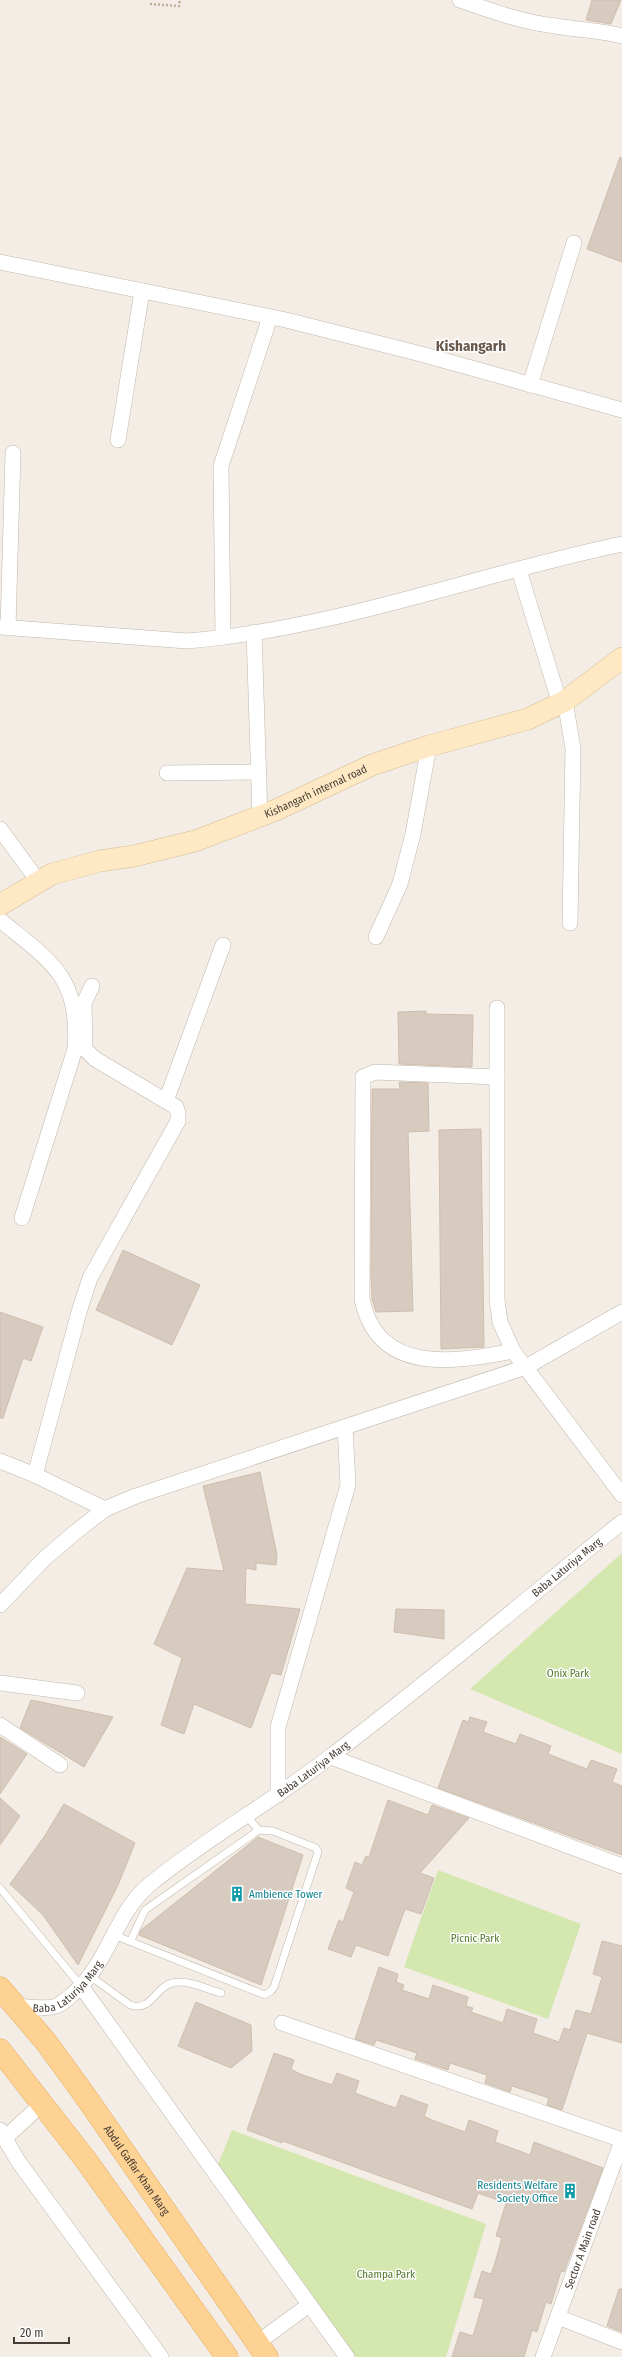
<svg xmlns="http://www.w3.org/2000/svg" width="622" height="2357" viewBox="0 0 622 2357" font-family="'Fira Sans Condensed',sans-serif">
  <rect width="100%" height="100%" fill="#f3ede5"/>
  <path fill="#d4e7ae" d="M622 1553V1754L470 1689Z
    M438 1870 581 1924 548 2019 404 1967Z
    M232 2130 486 2224 446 2357H345L212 2179Z"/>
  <path fill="#d7cabe" stroke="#cfbeae" d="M592 0H621L611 24 586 20Z
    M620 157 622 158V262L587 249Z
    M426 1011V1014L473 1015 472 1067 399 1064 398 1012Z
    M399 1082 428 1083 429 1131 408 1132 413 1311 376 1312 372 1299 371 1274 372 1089H400Z
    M481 1129 484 1347 441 1349 439 1130Z
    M123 1250 200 1285 172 1345 96 1310Z
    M0 1312 43 1327 31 1361 23 1358 3 1418H0Z
    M260 1472 277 1555 276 1565 256 1563V1570L246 1568 245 1604 300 1609 281 1675 271 1673 251 1728 194 1704 184 1734 161 1725 182 1658 154 1644 187 1568 224 1571 203 1486Z
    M396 1609 444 1610V1639L394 1632Z
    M31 1700 113 1717 84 1767 20 1728Z
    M470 1717 487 1722 483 1732 516 1744 520 1734 551 1746 548 1754 587 1769 591 1760 617 1769 612 1782 622 1786V1855L438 1788 463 1720 468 1722Z
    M0 1737 27 1754 0 1794Z
    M0 1798 20 1816 0 1845Z
    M388 1800 428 1815 432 1805 469 1818 420 1873 434 1878 421 1914 405 1909 388 1956 356 1945 351 1957 328 1949 339 1920 343 1922 354 1892 346 1888 355 1862 362 1865 366 1856 369 1857Z
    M64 1804 135 1843 118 1885 78 1965 43 1915 10 1884 44 1837Z
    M258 1837 303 1855 261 1985 139 1935 141 1930Z
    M602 1941 622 1946V2043L587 2033 562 2110 547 2105 549 2098 512 2086 510 2092 485 2083 487 2075 450 2063 448 2070 415 2059 417 2053 376 2040 374 2045 355 2039 379 1967 398 1974 396 1982 404 1985 402 1990 429 1999 433 1985 468 1997 466 2006 473 2008 471 2012 503 2023 507 2009 537 2019 533 2033 559 2042 564 2028 570 2030 576 2010 591 2014 602 1977 593 1974Z
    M196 2002 251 2025 252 2051 231 2068 178 2046Z
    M274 2053 294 2060 291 2069 300 2074 332 2085 337 2073 359 2081 355 2093 387 2105 396 2108 401 2095 428 2105 424 2116 432 2120 465 2132 469 2120 498 2131 495 2142 514 2149 530 2155 534 2142 603 2168 564 2272 561 2271 551 2304 546 2302 537 2332 532 2330 524 2357H452L460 2332 473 2336 484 2299 474 2297 482 2271 491 2274 494 2266 502 2238 496 2236 506 2203 478 2193 472 2209 283 2141 282 2143 247 2130Z
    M619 2289H622V2332L607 2326Z"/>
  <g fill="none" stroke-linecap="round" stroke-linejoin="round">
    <g stroke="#c1b7ab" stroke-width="8">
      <path id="lane" d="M247 1817 259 1830
        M0 1888 81 1986
        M114 1935 265 1995 271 1991 274 1987 318 1852 316 1848 273 1831 259 1830 145 1910 131 1940
        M90 1976 130 2005C152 2012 155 1987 172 1983 187 1979 206 1989 221 1993"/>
    </g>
    <g stroke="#c1b7ab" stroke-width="16">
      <g id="street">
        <path d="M460 0C491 11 522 22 555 26 578 30 600 30 622 36"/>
        <path d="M0 262 286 320 421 354 622 410"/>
        <path d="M530 385 574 243"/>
        <path d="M118 440 142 291"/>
        <path d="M519 570 560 704"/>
        <path d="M0 627 187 641C336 629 477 574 622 544"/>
        <path d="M8 628 13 453"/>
        <path d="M254 632 260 816"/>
        <path d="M223 637 221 466 270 317"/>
        <path d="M565 701 573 748 570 923"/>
        <path d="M167 773 259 772"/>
        <path d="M0 829 38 881"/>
        <path d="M0 920C50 961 81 977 75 1049L22 1218"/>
        <path d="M376 937 400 884 413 834 429 746"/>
        <path d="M497 1008V1300L500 1322 513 1351 622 1495"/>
        <path d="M497 1077 375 1072 363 1077 362 1299C378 1376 455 1362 513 1351"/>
        <path d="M166 1101 223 945"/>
        <path d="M0 1461 35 1475 105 1509"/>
        <path d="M35 1475 79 1312 90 1278 178 1121V1113L176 1107 95 1059 85 1049 84 1003 92 986"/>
        <path d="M0 1605 44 1559 73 1534 105 1509 136 1496 526 1367 622 1312"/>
        <path d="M0 1683 77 1693"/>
        <path d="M0 1725 60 1765"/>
        <path d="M331 1757 622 1866"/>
        <path d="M278 1795V1727L348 1485 345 1427"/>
        <path d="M81 1986 347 2357"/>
        <path id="s1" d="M17 2006C29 2007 44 2010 56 2006 64 2003 69 1997 75 1992 110 1960 115 1914 149 1885 206 1838 272 1802 331 1756 430 1681 525 1600 622 1522"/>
        <path d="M282 2023 622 2140"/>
        <path d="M0 2130 18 2161 161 2357"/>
        <path d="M6 2137 42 2104"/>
        <path d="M558 2317 622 2342"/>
        <path d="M257 2343 302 2310"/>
        <path id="s2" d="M543 2357 622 2141"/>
      </g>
    </g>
    <g stroke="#d3bb95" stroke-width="22">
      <g id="secondary">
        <path id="s3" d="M0 905 52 874 100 861 134 856 195 841 276 810 372 765 429 746 528 719 565 701 622 658"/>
      </g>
    </g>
    <g stroke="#e3ad63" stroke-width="23">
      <g id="primary">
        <path id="s4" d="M0 1988 46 2042 81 2090 267 2357"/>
        <path d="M0 2050 85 2159 227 2357"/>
      </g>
    </g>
    <path stroke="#c0ad99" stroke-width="2.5" stroke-dasharray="2 2" stroke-linecap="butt" d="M150 4 179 6 180 0"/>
    <use href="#lane" stroke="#fff" stroke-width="7"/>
    <use href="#street" stroke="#fff" stroke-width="15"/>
    <use href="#secondary" stroke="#fee9c4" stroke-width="21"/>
    <use href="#primary" stroke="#fed293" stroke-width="22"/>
  </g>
  <defs>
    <g id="building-bare" transform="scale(1.2)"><path d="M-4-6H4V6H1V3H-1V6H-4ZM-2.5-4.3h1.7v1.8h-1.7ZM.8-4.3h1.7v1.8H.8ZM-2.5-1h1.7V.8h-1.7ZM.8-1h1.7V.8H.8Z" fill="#0f9aa8" stroke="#fff" stroke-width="2.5" paint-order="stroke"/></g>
  </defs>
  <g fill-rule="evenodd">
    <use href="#building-bare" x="237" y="1894"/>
    <use href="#building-bare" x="570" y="2191"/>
  </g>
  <g text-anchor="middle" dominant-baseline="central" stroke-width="3" stroke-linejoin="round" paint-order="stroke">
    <g font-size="11" fill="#453d35" stroke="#fff">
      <text stroke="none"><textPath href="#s3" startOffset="338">Kishangarh internal road</textPath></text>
      <text stroke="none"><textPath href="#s1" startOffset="719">Baba Laturiya Marg</textPath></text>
      <text stroke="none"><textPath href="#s1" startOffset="395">Baba Laturiya Marg</textPath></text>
      <text stroke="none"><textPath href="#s1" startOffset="59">Baba Laturiya Marg</textPath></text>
      <text stroke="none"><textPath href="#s4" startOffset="228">Abdul Gaffar Khan Marg</textPath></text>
      <text stroke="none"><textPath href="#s2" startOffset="115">Sector A Main road</textPath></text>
    </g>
    <g font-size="11" fill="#507729" stroke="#fff">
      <text x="568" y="1673">Onix Park</text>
      <text x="475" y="1938">Picnic Park</text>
      <text x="386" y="2274">Champa Park</text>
    </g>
    <g font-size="11" fill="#0d838f" stroke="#fff" text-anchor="start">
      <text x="249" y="1894">Ambience Tower</text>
      <text x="558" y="2185" text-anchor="end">Residents Welfare<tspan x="558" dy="13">Society Office</tspan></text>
    </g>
    <g font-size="15" font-weight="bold" fill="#68594c" stroke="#fff">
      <text x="471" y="346">Kishangarh</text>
    </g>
  </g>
  <path d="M14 2337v6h55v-6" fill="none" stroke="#453d35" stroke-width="2"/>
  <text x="20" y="2337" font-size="12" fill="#453d35" stroke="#ffffff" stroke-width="3" paint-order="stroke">20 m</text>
</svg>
